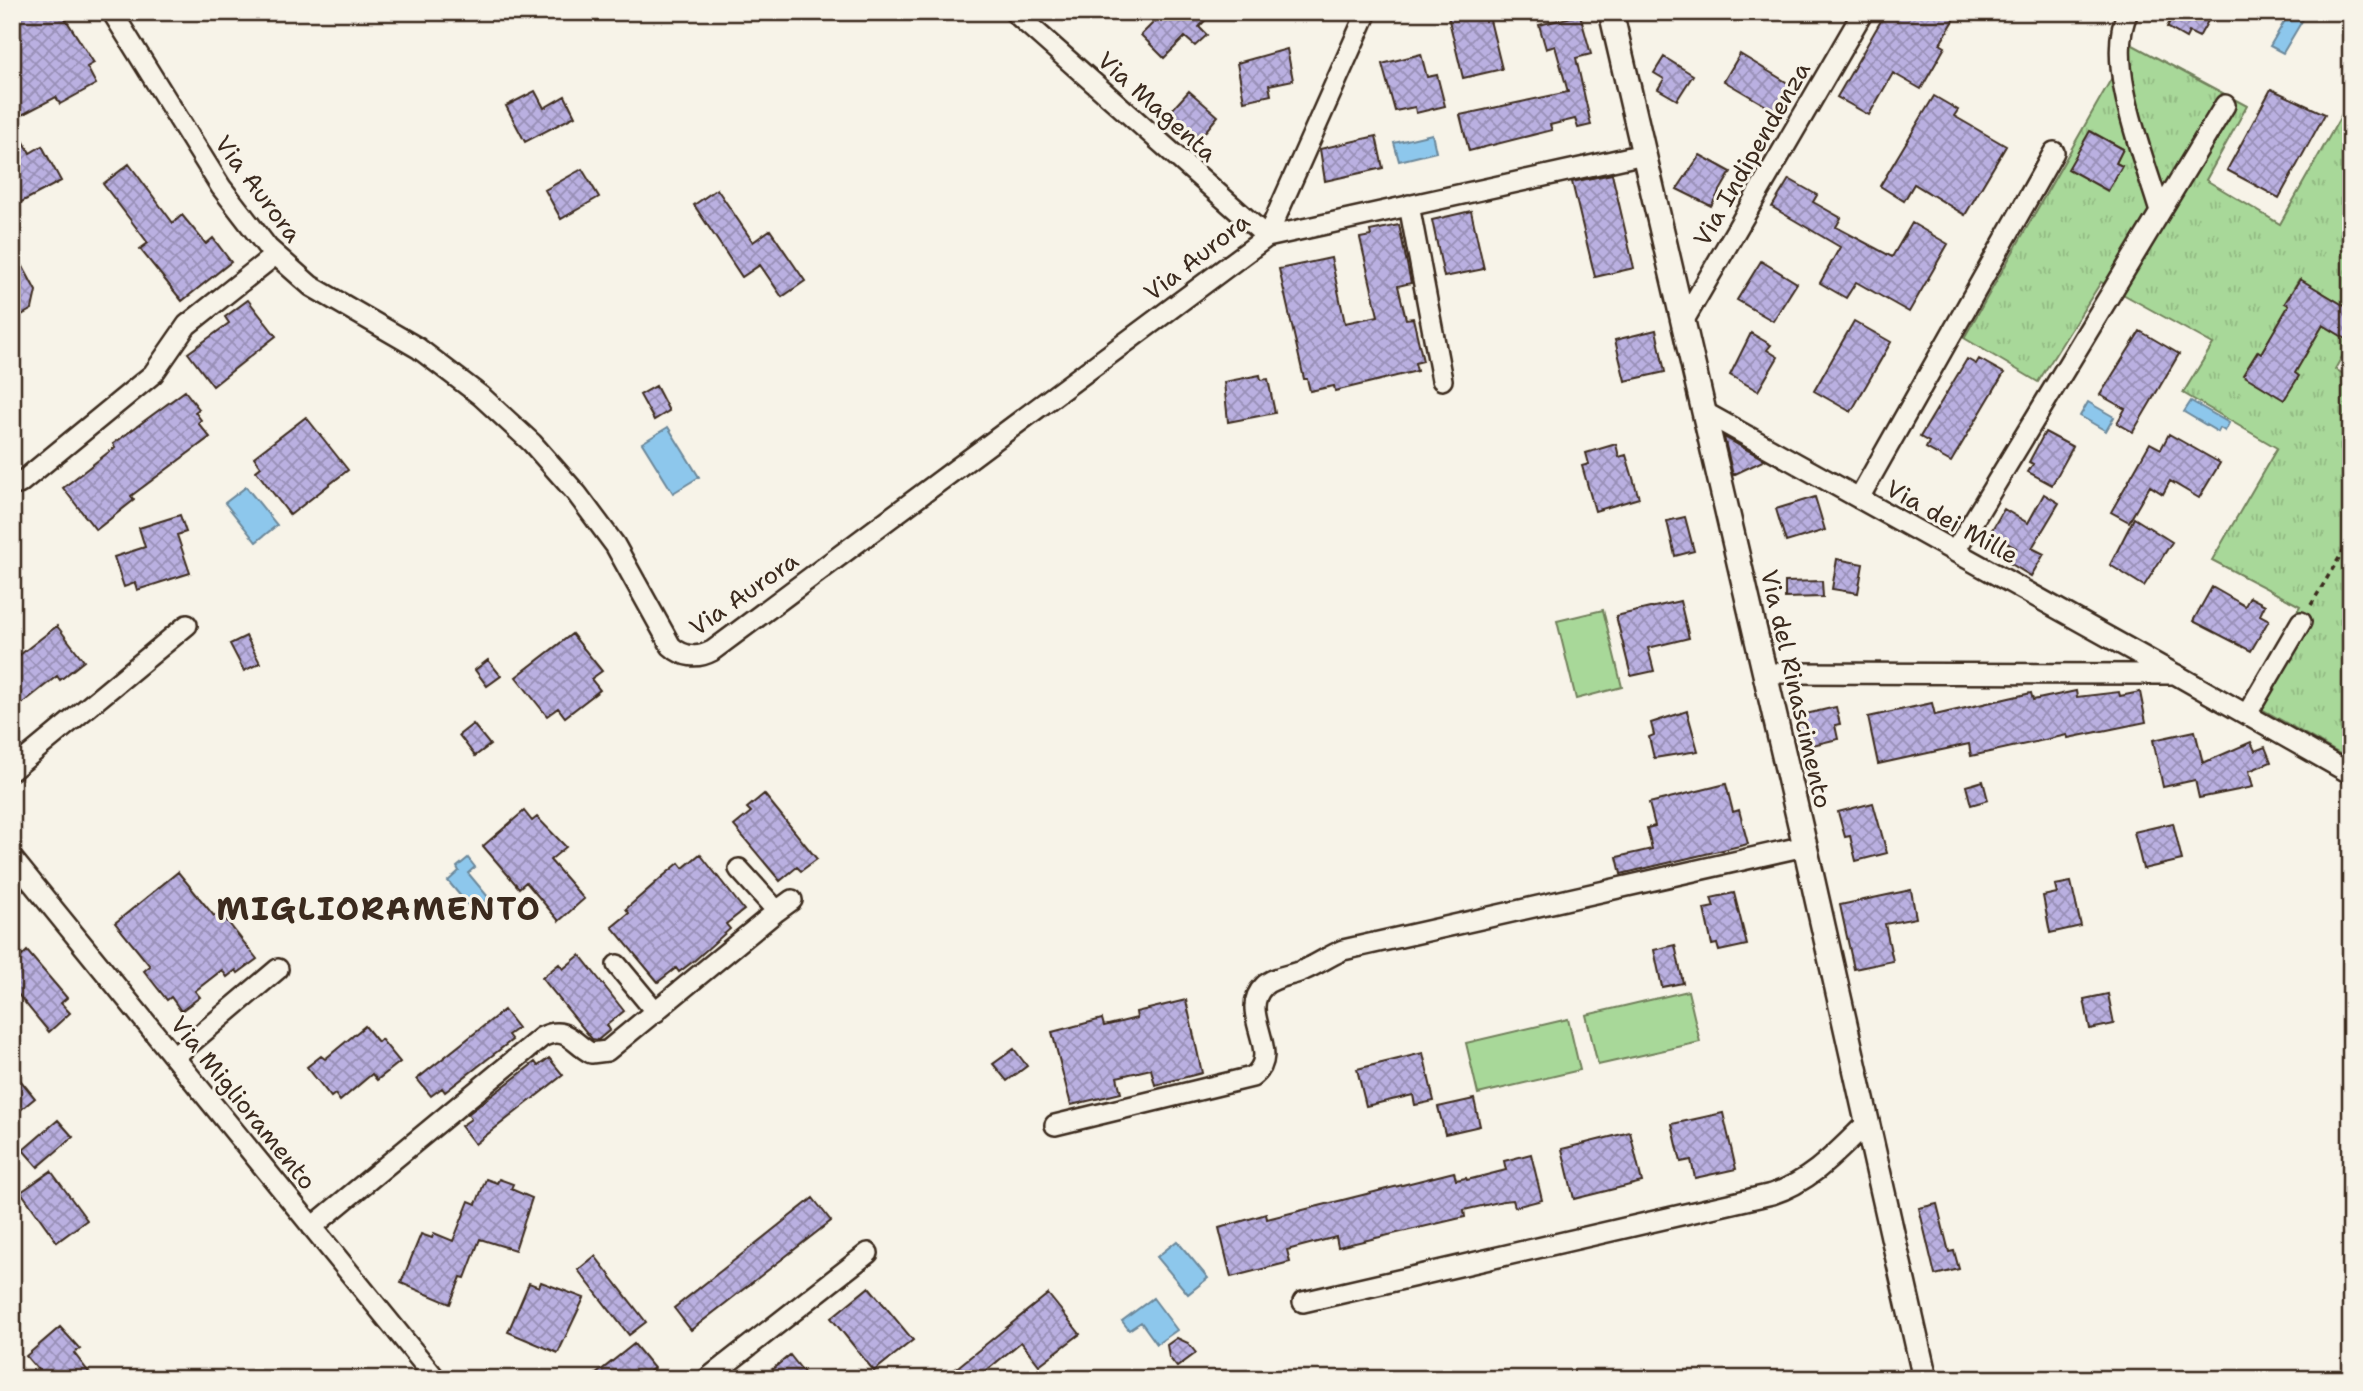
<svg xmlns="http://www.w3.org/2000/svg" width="2363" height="1391" viewBox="0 0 2363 1391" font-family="'Shantell Sans',sans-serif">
  <defs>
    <pattern id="grass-tufts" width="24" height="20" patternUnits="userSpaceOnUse" patternTransform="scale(1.75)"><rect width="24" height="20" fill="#a8d899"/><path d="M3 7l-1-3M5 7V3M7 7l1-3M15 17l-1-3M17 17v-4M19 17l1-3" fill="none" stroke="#92ba83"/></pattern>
    <pattern id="building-cross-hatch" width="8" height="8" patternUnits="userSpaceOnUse" patternTransform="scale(1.75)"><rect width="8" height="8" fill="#bab0e1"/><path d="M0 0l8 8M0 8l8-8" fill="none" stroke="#988fb6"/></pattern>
  </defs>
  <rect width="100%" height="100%" fill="#f7f3e8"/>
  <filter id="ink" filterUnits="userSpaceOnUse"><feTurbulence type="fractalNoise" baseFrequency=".0143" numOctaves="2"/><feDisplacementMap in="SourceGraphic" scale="14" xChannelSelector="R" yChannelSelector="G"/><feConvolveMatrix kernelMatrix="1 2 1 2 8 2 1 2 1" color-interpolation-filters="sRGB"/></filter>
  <g filter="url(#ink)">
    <path fill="url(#grass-tufts)" stroke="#72815c" stroke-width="2" fill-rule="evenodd" d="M2131 44 2247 106 2206 180 2280 224 2351 98V170L2348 176 2351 178V341L2335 369 2351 378V752L2347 758 2246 700 2300 606 2212 560 2277 448 2183 393 2213 344 2101 282 2038 382 1964 338ZM2090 131 2123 149 2116 163 2122 166 2107 191 2069 169ZM2299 279 2340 303 2326 327 2285 303ZM2286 311 2296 370 2263 350Z"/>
    <path fill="#a8d899" stroke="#72815c" stroke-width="2" d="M1603 610 1622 687 1576 699 1557 621Z
      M1688 991 1700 1042 1598 1065 1586 1015Z
      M1568 1019 1580 1070 1478 1094 1466 1043Z"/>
    <path fill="#8dc7ec" stroke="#6c889a" stroke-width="2" d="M2290 12 2305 16 2283 53 2270 46Z
      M1432 134 1436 152 1399 161 1394 143Z
      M2191 401 2229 423 2225 431 2220 428 2218 432 2184 412Z
      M2088 402 2114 417 2106 431 2080 416Z
      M668 427 699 477 673 493 642 443Z
      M246 487 277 525 256 542 225 503Z
      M468 858 475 867 468 873 489 898 473 911 448 881 459 871 457 867Z
      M1177 1241 1208 1278 1188 1294 1157 1257Z
      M1153 1298 1177 1330 1157 1344 1141 1322 1129 1330 1122 1321Z"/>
    <path fill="url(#building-cross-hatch)" stroke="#3b2a1e" stroke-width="2" d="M12 12H61L94 63 87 67 96 84 60 104 56 97 12 120 30 153 42 146 61 181 12 207Z
      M1164 12H1213L1199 27 1207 35 1195 46 1185 37 1164 58 1141 35Z
      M1447 12H1488L1502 69 1463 78Z
      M1886 12H1959L1940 44 1945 47 1921 89 1893 73 1869 115 1837 97Z
      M2175 12H2213L2199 37 2189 32 2186 38 2167 27Z
      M1580 15 1591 54 1576 58 1591 125 1578 128 1575 119 1550 125 1552 130 1469 151 1460 115 1568 92 1555 46 1546 49 1539 25Z
      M1287 49 1293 80 1269 85 1271 95 1244 101 1237 63Z
      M1421 54 1427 77 1437 75 1445 106 1416 113 1415 107 1395 111 1382 64Z
      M1740 54 1791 85 1775 111 1724 81Z
      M1664 57 1693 75 1677 100 1658 89 1664 79 1654 73Z
      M2271 89 2325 114 2279 198 2227 170Z
      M535 91 544 108 565 96 575 116 525 142 506 106Z
      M1189 91 1218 116 1200 138 1170 112Z
      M1934 96 1958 110 1954 116 2006 146 1965 215 1914 184 1904 201 1880 186Z
      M2090 131 2123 149 2116 163 2122 166 2108 191 2068 169Z
      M1376 136 1383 168 1325 181 1320 149Z
      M1700 155 1731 172 1711 206 1677 189Z
      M129 164 173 223 182 215 206 244 213 238 231 262 182 301 140 249 148 243 103 184Z
      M582 169 599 197 561 219 545 190Z
      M1612 174 1634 268 1595 277 1572 182Z
      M1789 179 1817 195 1813 202 1841 218 1836 227 1892 257 1912 223 1948 244 1909 312 1856 282 1846 298 1820 283 1840 247 1772 207Z
      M717 189 753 242 770 230 805 281 782 297 760 265 742 277 694 205Z
      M1471 211 1484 269 1444 277 1432 220Z
      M1399 225 1411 283 1398 286 1406 319 1413 318 1423 361 1415 363 1417 371 1335 391 1334 386 1310 391 1307 379H1304L1279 269 1331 258 1345 323 1378 316 1360 238 1371 236 1370 231Z
      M12 246 36 291 32 309 20 316 12 302Z
      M1761 261 1797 283 1773 321 1737 300Z
      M2300 279 2351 310V342L2323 325 2295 373 2299 376 2284 400 2243 375 2258 351 2261 353 2289 305 2285 303Z
      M248 300 276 336 213 386 188 353 229 323 225 317Z
      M1854 321 1891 342 1851 412 1814 391Z
      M1656 330 1665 372 1625 381 1615 340Z
      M2140 331 2179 354 2133 432 2117 423 2125 409 2100 395Z
      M1751 333 1771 345 1767 350 1778 357 1758 391 1730 375Z
      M1967 359 1976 364 1979 359 2004 373 1951 462 1926 448 1929 442 1920 437Z
      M1260 375 1261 380 1268 379 1275 413 1228 422 1224 382Z
      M656 386 669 411 654 420 640 395Z
      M185 391 199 409 195 412 201 420 198 423 210 437 131 496 134 500 96 530 63 488 115 447 113 444Z
      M306 417 348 470 290 515 256 471 261 467 254 457Z
      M2045 432 2073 447 2052 485 2028 472 2033 464 2029 462Z
      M2169 434 2220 463 2199 498 2170 481 2163 494 2150 486 2129 522 2111 512 2150 443 2161 449Z
      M1724 437 1765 460 1733 475Z
      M1616 444 1619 457 1626 455 1639 498 1595 511 1582 466 1589 464 1586 453Z
      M2044 494 2059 503 2032 548 2044 554 2031 576 2008 562 2016 548 1990 533 2004 509 2028 523Z
      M1815 497 1825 530 1786 542 1776 509Z
      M180 515 186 532 177 535 190 573 137 590 135 583 124 587 114 557 145 547 139 528Z
      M1685 517 1694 551 1675 556 1667 521Z
      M2134 518 2172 542 2144 586 2110 565Z
      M1837 559 1863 564 1858 593 1832 589Z
      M1822 581 1823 597 1785 598V582Z
      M2212 587 2245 606 2250 597 2265 605 2260 615 2269 620 2251 651 2193 621Z
      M1680 601 1689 638 1648 648 1654 671 1631 676 1616 616Z
      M57 626 84 661 60 680 57 676 19 706 12 697V661Z
      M572 634 602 671 591 679 600 690 565 717 558 708 547 716 516 677Z
      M246 636 260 663 244 671 230 644Z
      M488 660 501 676 487 686 475 670Z
      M2076 691 2077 697 2119 692 2120 696 2140 692 2146 722 2068 738 2067 735 1971 756 1969 744 1878 764 1868 717 1932 703 1935 715 2031 693 2033 700Z
      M1836 707 1840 724 1835 725 1838 739 1808 746 1806 739 1802 740 1797 716Z
      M1687 711 1698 751 1654 758 1649 737 1654 735 1651 723Z
      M473 724 490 745 475 756 459 735Z
      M2195 731 2203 763 2251 742 2255 751 2265 747 2271 762 2249 771 2253 787 2199 798 2195 780 2163 787 2153 740Z
      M1983 781 1988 800 1971 805 1966 786Z
      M1726 784 1733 812 1739 810 1748 844 1621 874 1617 857 1652 849 1647 828 1655 826 1649 803Z
      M764 794 817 859 801 871 797 867 780 881 734 826 751 812 747 808Z
      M1873 803 1887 853 1856 861 1850 836 1845 837 1838 812Z
      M524 811 532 821 537 817 566 847 550 860 584 899 559 921 526 882 519 888 483 846Z
      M2173 823 2182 860 2143 869 2134 832Z
      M700 854 744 910 726 924 730 929 695 960 679 972 676 968 658 982 612 927 629 913 626 909 662 877 679 863 683 868Z
      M178 872 214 916 220 912 257 959 238 973 236 970 227 977 222 970 195 991 200 997 181 1011 171 997 167 1000 144 971 150 966 115 923Z
      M2071 882 2081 926 2050 933 2043 896 2057 893 2055 885Z
      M1911 890 1916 918 1885 924 1893 961 1854 969 1840 905Z
      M1734 893 1747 945 1719 951 1717 944 1712 945 1704 909 1714 907 1711 898Z
      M1675 945 1683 983 1662 987 1654 950Z
      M12 946 22 956 27 951 67 998 61 1003 70 1013 49 1032 12 987Z
      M580 955 624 1011 607 1025 610 1030 598 1040 592 1039 542 978 559 964 563 969Z
      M2108 994 2114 1024 2090 1029 2084 999Z
      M1186 1000 1202 1073 1155 1085 1151 1069 1117 1077 1121 1093 1071 1105 1052 1032 1102 1019 1104 1026 1137 1018 1136 1012Z
      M504 1010 518 1028 508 1035 512 1040 445 1092 442 1088 431 1096 417 1079Z
      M365 1026 378 1042 381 1039 400 1062 377 1080 372 1074 340 1101 335 1094 331 1097 307 1067 321 1056 325 1059Z
      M1014 1049 1027 1066 1007 1081 993 1064Z
      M1423 1053 1434 1101 1415 1105 1413 1095 1366 1106 1357 1069Z
      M549 1058 563 1075 475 1144 461 1126 471 1119 468 1114 535 1062 538 1066Z
      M12 1070 35 1098 12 1117Z
      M1474 1099 1480 1126 1445 1134 1438 1107Z
      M1723 1113 1736 1169 1695 1178 1691 1160 1681 1162 1672 1124Z
      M58 1120 73 1137 38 1167 23 1150Z
      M1630 1132 1642 1182 1574 1199 1562 1149Z
      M1531 1154 1542 1200 1515 1207 1513 1200 1503 1201 1464 1210 1465 1217 1338 1247 1336 1237 1287 1250 1290 1262 1231 1277 1219 1228 1266 1214 1267 1219 1454 1172 1456 1180 1466 1178 1467 1180 1506 1170 1504 1161Z
      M51 1171 87 1220 57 1242 21 1192Z
      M486 1179 497 1183 499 1179 513 1184 511 1189 532 1198 515 1250 480 1239 465 1278 461 1277 450 1304 401 1283 421 1234 432 1238 434 1233 453 1241 469 1201 476 1204Z
      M813 1198 831 1221 691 1330 674 1308Z
      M1937 1204 1949 1252 1954 1251 1959 1269 1935 1275 1919 1208Z
      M595 1256 646 1322 629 1335 578 1270Z
      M541 1282 584 1298 558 1353 508 1332 529 1283 539 1287Z
      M869 1287 913 1340 874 1371 831 1318Z
      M1048 1294 1080 1334 1039 1365 1021 1342 986 1371 992 1379H943Z
      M60 1327 80 1349 74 1353 94 1379H46L26 1356Z
      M1177 1338 1188 1343 1196 1353 1177 1367 1169 1357 1167 1345Z
      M634 1344 654 1368 640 1379H590Z
      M790 1355 809 1379H760Z"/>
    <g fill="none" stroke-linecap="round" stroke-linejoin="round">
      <g stroke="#3b2a1e" stroke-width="24">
        <path id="minor" d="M112 12 221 187 268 248 311 286 418 348 481 396 532 443 577 494 615 545 671 646C683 657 697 659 712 651L1267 237 1367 12
          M1014 12 1267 237
          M2128 12C2103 61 2145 160 2160 212
          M1409 205 1442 380
          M1267 237 1644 154
          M1684 320 1863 12
          M1706 413 2173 673
          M19 484 153 374 187 325 275 255
          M1859 498 2054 152
          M1955 551 2225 105
          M1765 673 2175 674 2351 774
          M2247 714 2301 622
          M12 770 187 625
          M12 858 436 1379
          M777 911 792 900
          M617 965 656 1012
          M174 1057 278 969
          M1055 1125 1252 1077C1285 1053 1236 1013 1264 986 1274 976 1291 976 1304 970 1318 964 1329 956 1343 950L1805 846
          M312 1227 542 1037C567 1025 572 1043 591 1053L607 1051 777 911 739 869
          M1303 1302 1772 1194C1812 1181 1838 1151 1868 1122
          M707 1379 868 1253"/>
      </g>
      <g stroke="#3b2a1e" stroke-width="28">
        <path id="tertiary" d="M1611 12 1805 846 1925 1379"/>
      </g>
      <path stroke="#3b2a1e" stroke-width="3.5" stroke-dasharray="5 5" stroke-linecap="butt" d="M2311 605 2351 538"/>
      <use href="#minor" stroke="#f7f3e8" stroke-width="19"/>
      <use href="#tertiary" stroke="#f7f3e8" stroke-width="23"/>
    </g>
  </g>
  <g text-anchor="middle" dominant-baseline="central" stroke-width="6" stroke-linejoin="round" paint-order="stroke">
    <g font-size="24" fill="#3b2a1e" stroke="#f7f3e8">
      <text transform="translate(1157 107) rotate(42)">Via Magenta</text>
      <text transform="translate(1752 154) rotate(-60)">Via Indipendenza</text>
      <text transform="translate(258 189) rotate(53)">Via Aurora</text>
      <text transform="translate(1197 257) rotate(-38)">Via Aurora</text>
      <text transform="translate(1952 522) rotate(29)">Via dei Mille</text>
      <text transform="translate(744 594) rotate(-35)">Via Aurora</text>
      <text transform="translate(1796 689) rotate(77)">Via del Rinascimento</text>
      <text transform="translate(243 1103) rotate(51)">Via Miglioramento</text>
    </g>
    <g font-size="32" font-weight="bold" letter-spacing="2" fill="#3b2a1e" stroke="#f7f3e8">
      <text x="379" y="908">MIGLIORAMENTO</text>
    </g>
  </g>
  <rect width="2363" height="1391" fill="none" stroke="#f7f3e8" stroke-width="42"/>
  <rect x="21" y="21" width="2321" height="1349" fill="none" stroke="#3b2a1e" stroke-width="2.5" filter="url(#ink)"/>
</svg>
